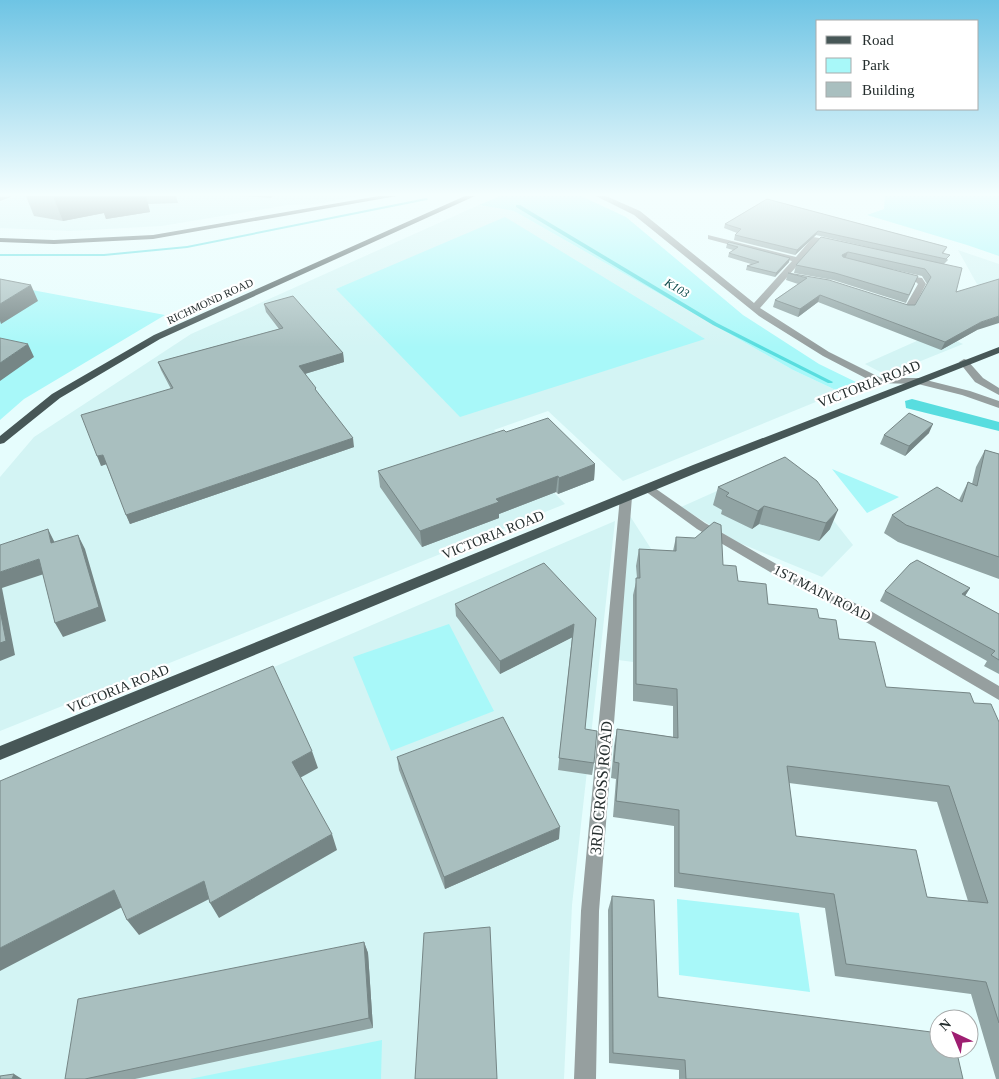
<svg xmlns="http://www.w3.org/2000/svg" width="999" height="1079" viewBox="0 0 999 1079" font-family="Georgia,serif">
  <rect width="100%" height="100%" fill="#e6fdfd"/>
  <path fill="#d3f4f4" d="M18 196H359L316 204 288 205 162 226 70 231 0 228V202Z
    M479 205 514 211 793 370 840 392 623 481 548 411 494 430 565 504 0 731V477L34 437 191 334Z
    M958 250 999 264V296L978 286Z
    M937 332 963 344 886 375 865 364Z
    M773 466 804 483 853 545 822 577 737 542 681 507Z
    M630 516 664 569V666L618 660Z
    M615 521 572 905 564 1079H0V784Z"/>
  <path fill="#a8f8f9" d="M500 196H581L626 217 743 315 819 364 860 384 840 392 793 370 514 211 479 205Z
    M885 196H999V256L967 245 867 215 884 209Z
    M505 217 705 339 460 417 336 289Z
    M0 284 165 315 24 399 0 420Z
    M832 469 899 497 867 513Z
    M449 624 494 711 391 751 353 657Z
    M677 899 799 913 810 992 679 975Z
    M382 1040 381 1079H190Z"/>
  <path fill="#58dddf" d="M912 399 999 422V431L906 408 905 401Z"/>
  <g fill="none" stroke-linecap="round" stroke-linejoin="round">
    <path fill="#58dddf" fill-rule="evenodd" d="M426 198 428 199 427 200 187 248 104 256H0V254H104L187 246Z
      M516 205H520L717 323 833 382 832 383H828L713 325 516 207Z"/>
    <path fill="#969f9f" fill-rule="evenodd" d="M12 196 11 197 0 201V197Z
      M596 196H606L640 211 754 303 792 261 708 239V235L796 257 813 237 838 241 839 243 835 245 818 242 760 308 829 352 881 378H918L970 391 999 401V408L962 395 918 384 875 383 823 356 759 316 634 215Z
      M898 274 922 278 926 284 912 311H906L895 306 899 303 906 305 918 284 916 282 898 278Z
      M964 359 967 360 983 378 999 388V395L975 382 959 362Z
      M649 484 705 523 785 569 869 610 999 686V700L859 618 775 575 697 529 645 491 643 488 645 485Z
      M626 493 632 497 599 911 596 1079H574L581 911 620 497Z"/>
    <path fill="#475757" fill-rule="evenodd" d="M379 196H397L153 239 54 244 0 242V238L54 240 153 235Z
      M465 196H475L160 339 60 398 4 443 0 444V436L52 394 154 335Z
      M999 347V353L701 471 0 760V746L693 465Z"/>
  </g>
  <path fill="#91a4a4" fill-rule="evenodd" d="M26 196H176L178 203 148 204 150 212 106 219 104 213 63 221 34 216Z
    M241 196H273L271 198Z
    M767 199 947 247 943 254 948 260 944 264 956 292 977 330 941 350 818 302 798 317 773 307 775 300 798 284 786 280 788 273 908 305H915L927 284 922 276 891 269 915 284 906 303 833 280 794 273 796 265 821 237 885 251 816 235 795 255 734 240 735 235 737 233 724 228 725 224Z
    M729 242 789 262 775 277 746 270 747 266 751 264 728 257 729 253 733 250 726 248 727 244Z
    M264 304 343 353 344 362 305 374 354 447 130 524 106 464 101 466 171 389 161 370 158 362 279 329 266 312Z
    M506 432 595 464 594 480 558 494 556 492 499 514V518L422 547 380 487 378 471Z
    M929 433 905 456 880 444 884 435Z
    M985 450 999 454V579L898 542 884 533 892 515 959 500 968 482 972 484 976 467Z
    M785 457 830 529 819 541 759 524 752 529 721 514 722 510 713 505 718 487Z
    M676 537 723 565 738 581 768 604 819 618 886 687 974 703 999 722V1079H996L971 994 835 976 825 908 674 887V826L613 817 616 779 611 778 614 746 617 729 673 737V706L633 701V595L637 578 636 566 639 549 673 551ZM789 783 937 802 968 901 927 897 796 836Z
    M970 588 965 596 999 614V674L984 666 987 661 880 601 885 591Z
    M455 604 596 618 585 729 594 763 592 775 558 770 572 637 500 674 456 616Z
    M397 757 559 839 445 889 399 770Z
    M612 896 658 997 963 1079H679V1070L609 1063 608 910Z
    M364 942 368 953 373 1028 135 1079H65Z"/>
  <path fill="#768686" d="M53 196H146L150 212 106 219 104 213 63 221Z
    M818 231 816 235 795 255 797 250Z
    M848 252 845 259 839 262 842 255Z
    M790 258 789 262 775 277 776 273Z
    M31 285 38 301 1 324 0 321V304Z
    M820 295 818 302 798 317 800 309Z
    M999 316V323L977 330 941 350 945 342 981 322Z
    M28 344 34 357 0 381V363Z
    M343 353 344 362 301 375 299 366Z
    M933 424 929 433 905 456 909 446Z
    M353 438 354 447 130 524 126 515Z
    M103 455 107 464 101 466 97 456Z
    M595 464 594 480 558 494 559 478Z
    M558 476 556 492 499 514V518L422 547 420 531 496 499Z
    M764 506 759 524 752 529 758 511Z
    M838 510 830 529 819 541 826 523Z
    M48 529 55 543H51Z
    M78 535 85 549 106 621 63 637 55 623Z
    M39 559 47 573 2 588 15 655 0 661V572Z
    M970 588 963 599 962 594Z
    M574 624 573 637 500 674V661Z
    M312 751 318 768 298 779 292 762Z
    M560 827 559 839 445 889 444 877Z
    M332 834 337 850 219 918 210 903Z
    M204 881 213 897 139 935 127 920Z
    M114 890 126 905 0 971V948Z
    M364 942 368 953 373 1028 369 1018Z
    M14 1074 22 1079H12Z"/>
  <path fill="#a9bfbf" stroke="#768686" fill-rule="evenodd" d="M767 199 947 247 942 253 950 255 946 259 818 231 797 250 735 235 741 229 725 224Z
    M821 237 962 268 956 292 999 279V316L981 322 945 342 820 295 800 309 775 300 807 278 788 273 829 280 908 305H915L931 277 925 269 848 252 842 255 843 257 918 276 909 295 835 273 796 265Z
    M729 242 790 258 776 273 747 266 759 262 729 253 738 247 727 244Z
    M0 279 31 285 0 304Z
    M293 296 343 353 299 366 316 388 315 389 353 438 126 515 103 455 97 456 81 415 173 388 158 362 283 328 264 304Z
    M0 338 28 344 0 363Z
    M909 413 933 424 909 446 884 435Z
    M548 418 595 464 559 478 558 476 496 499 499 502 420 531 378 471 504 430 506 432Z
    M985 450 999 454V557L906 525 892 515 937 487 962 502 968 482 977 486Z
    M785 457 817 481 838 510 826 523 764 506 758 511 726 496 729 493 718 487Z
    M714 522 721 525 723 565 736 566 738 581 766 584 768 604 817 609 819 618 836 620 839 639 875 642 886 687 970 693 974 703 991 704 999 722V1023L986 982 846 964 834 894 679 873V810L616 801 619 763 614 762 617 729 678 738 677 689 636 684V578H640L639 549 676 551V537L695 538ZM787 766 949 786 988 903 927 897 916 850 796 836Z
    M48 529 51 543 78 535 99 607 55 623 39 559 0 572V545Z
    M917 560 970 588 962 594 999 614V660L991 655 995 651 885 591 910 564Z
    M544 563 596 618 585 729 597 731 594 763 559 758 574 624 500 661 455 604Z
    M0 610 6 641 0 643Z
    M273 666 312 751 292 762 332 834 210 903 204 881 127 920 114 890 0 948V781Z
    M503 717 560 827 444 877 397 757Z
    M612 896 654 900 658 997 939 1033V1049H956L963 1079H686L685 1060 613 1053Z
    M490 927 497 1079H415L424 933Z
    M364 942 369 1018 85 1079H65L78 999Z
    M14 1074 12 1079H0V1076Z"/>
  <linearGradient id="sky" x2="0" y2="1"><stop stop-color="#6ec4e4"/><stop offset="0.56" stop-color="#f4fefe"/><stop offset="1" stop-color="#f4fefe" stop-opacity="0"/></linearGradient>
  <rect width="999" height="347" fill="url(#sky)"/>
  <g text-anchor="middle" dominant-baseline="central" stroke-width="4.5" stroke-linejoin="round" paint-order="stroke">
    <g font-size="11" fill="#252e2e" stroke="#fff">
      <text transform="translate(210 301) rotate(-25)">RICHMOND ROAD</text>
    </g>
    <g font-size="12" font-style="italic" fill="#0e4a4b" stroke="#fff">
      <text transform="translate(677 288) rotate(31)">K103</text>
    </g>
    <g font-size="14" fill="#252e2e" stroke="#fff">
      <text transform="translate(869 384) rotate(-21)">VICTORIA ROAD</text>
      <text transform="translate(493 535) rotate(-22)">VICTORIA ROAD</text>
      <text transform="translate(822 593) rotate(27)">1ST MAIN ROAD</text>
      <text transform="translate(118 689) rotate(-22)">VICTORIA ROAD</text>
    </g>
    <g font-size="16" fill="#252e2e" stroke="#fff">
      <text transform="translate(601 788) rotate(-85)">3RD CROSS ROAD</text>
    </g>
  </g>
  <rect x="816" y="20" width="162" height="90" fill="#ffffff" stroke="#a8abab"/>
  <rect x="826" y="36" width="25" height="8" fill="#475757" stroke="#a8abab"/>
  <text x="862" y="45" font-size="15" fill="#252e2e">Road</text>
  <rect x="826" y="58" width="25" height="15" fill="#a8f8f9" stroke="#a8abab"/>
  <text x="862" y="70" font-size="15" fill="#252e2e">Park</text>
  <rect x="826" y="82" width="25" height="15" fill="#a9bfbf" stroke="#a8abab"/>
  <text x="862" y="95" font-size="15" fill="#252e2e">Building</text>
  <g transform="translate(954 1034) rotate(316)"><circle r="24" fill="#ffffff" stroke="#a8abab"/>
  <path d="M0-4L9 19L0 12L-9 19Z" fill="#9e1e71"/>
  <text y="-8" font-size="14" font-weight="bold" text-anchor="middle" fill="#252e2e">N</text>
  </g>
</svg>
